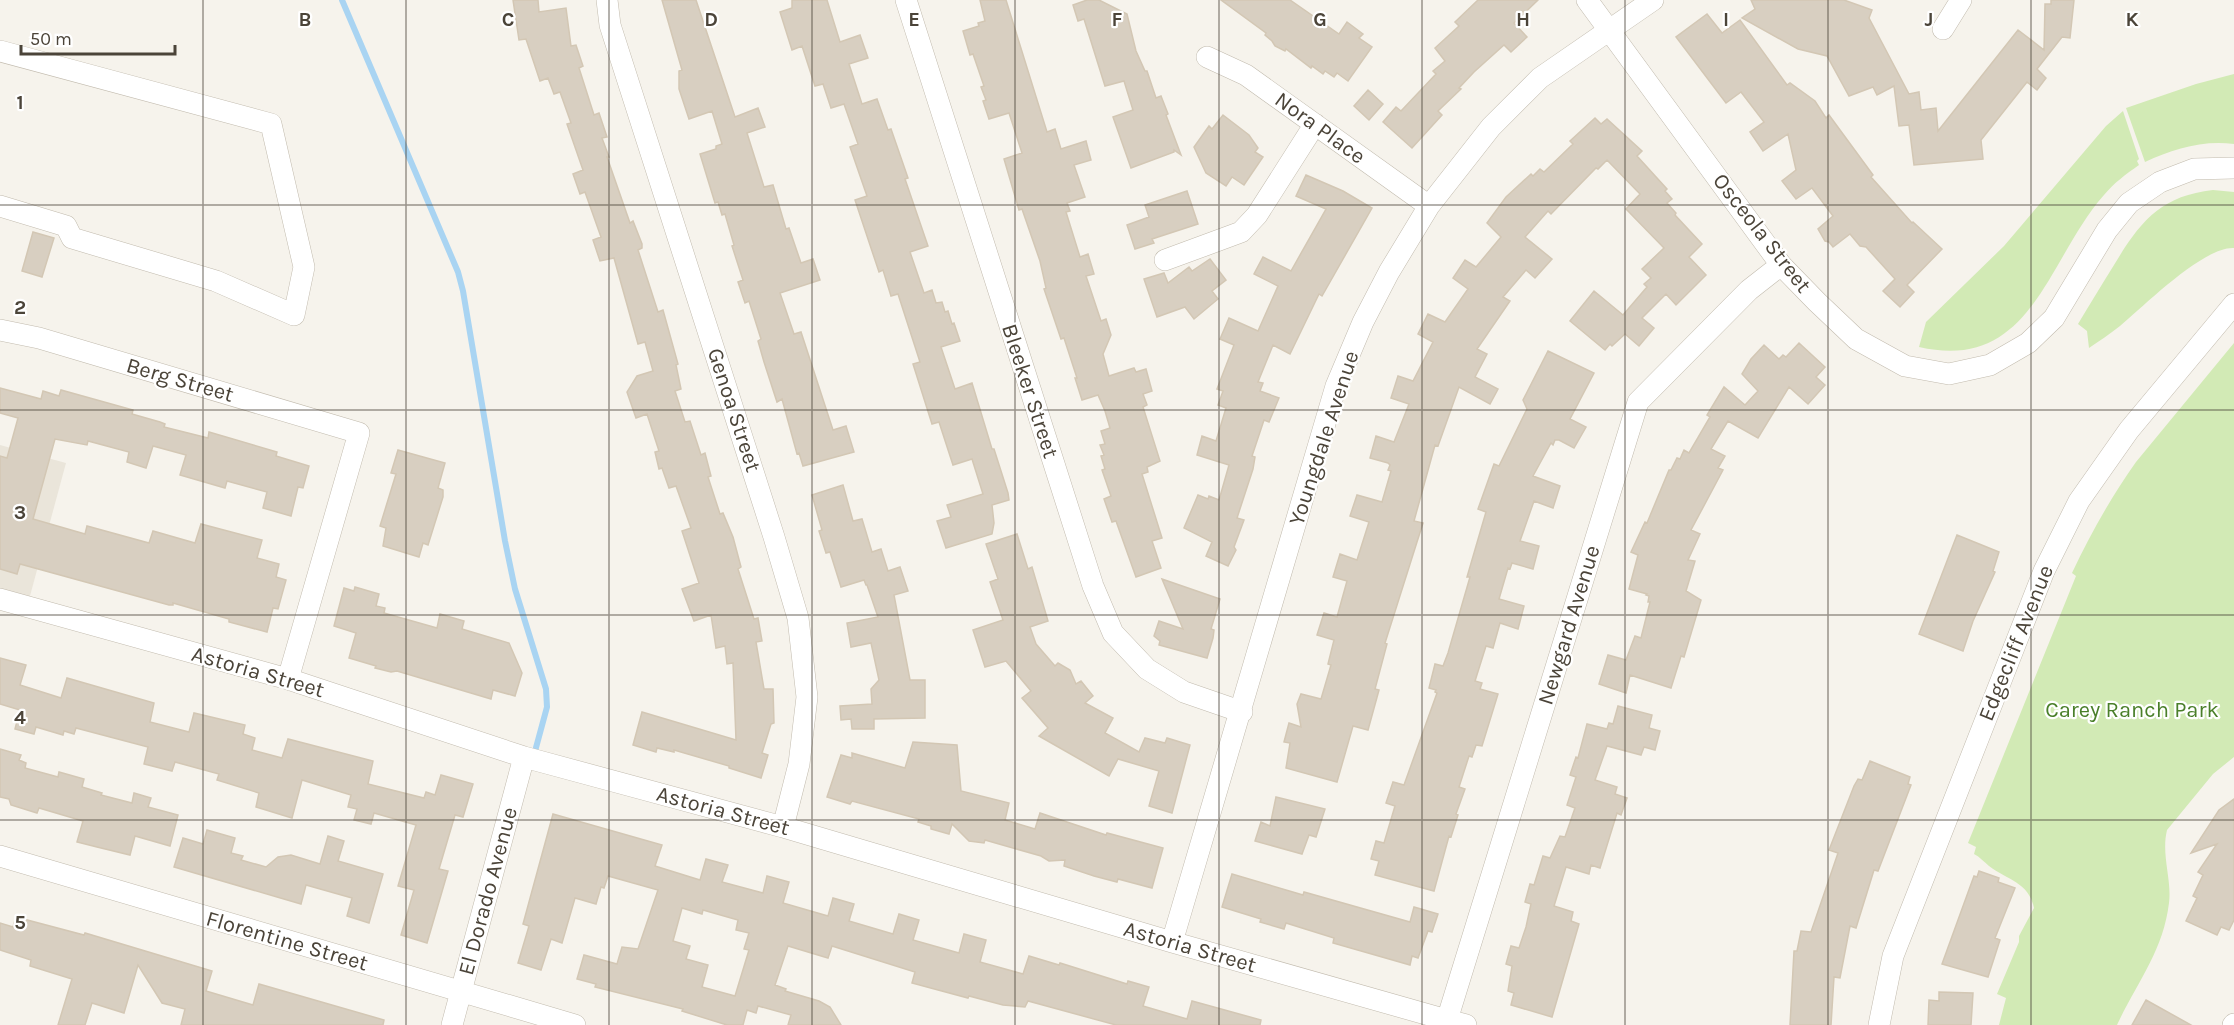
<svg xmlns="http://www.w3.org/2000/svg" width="2234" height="1025" viewBox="0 0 2234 1025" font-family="Karla,sans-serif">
  <rect width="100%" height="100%" fill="#f6f3ec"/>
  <path fill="#eae5da" d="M0 445 66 463 27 607 0 599Z"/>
  <path fill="#d2eab5" d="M2234 74V144C2202 140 2173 149 2145 162L2126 108 2196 84Z
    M2123 111 2139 159 2137 161 2139 165C2126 174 2114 183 2104 195 2047 259 2032 373 1919 347L1926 322 2004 246 2106 126Z
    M2213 190 2234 192V248C2204 246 2144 306 2120 326 2110 334 2099 341 2089 348L2087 331 2078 324C2090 304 2102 284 2114 265 2140 222 2160 196 2213 190Z
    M2234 343V757L2213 774 2167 830C2161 855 2172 879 2169 903 2163 952 2137 982 2117 1025H1999L2006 998 1997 994 2019 942V936L2034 908C2029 882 2007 880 1989 866 1984 862 1980 857 1974 854L1976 847 1968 843 2076 576 2072 573C2090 535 2111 497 2136 462Z"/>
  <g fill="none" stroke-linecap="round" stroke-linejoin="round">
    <path stroke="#a9d4f2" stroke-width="6" d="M342 0 458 272 463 291 505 541 515 589 546 689 547 707 534 755"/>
  </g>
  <path fill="#d8cfc1" stroke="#d3c7b4" stroke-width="1.5" fill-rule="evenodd" d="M513 0H538L539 12 566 8 571 46 576 45 583 66 579 68 594 115 599 113 607 137 602 138 609 157H607L630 223 633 221 642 244V248L638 250 658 312 663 310 678 364 676 365 681 389 675 391 685 422 690 421 701 455 705 453 711 476 708 477 720 514 723 513 733 537 741 567 738 569 754 619 758 618 762 641 756 642 764 689H773L774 723 771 724 762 753 768 755 761 778 729 768V766L674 750V752L657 748 656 752 633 745 642 712 736 740 733 663 727 664 725 646 716 648 711 615 694 621 682 589 699 583 682 531 691 528 676 486 669 488 662 468 659 469 655 452 659 451 647 414 636 418 627 392 637 376 653 371 645 342 638 344 614 258 600 261 593 240 601 237 585 192 580 194 573 174 583 170 567 124 571 123 560 92 554 94 548 78 540 81 526 39 519 40Z
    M662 0H696L735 117 758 108 765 127 747 133 764 187 773 185 786 229 789 228 801 263 813 259 820 280 780 293 794 334 801 332 833 430 846 426 854 452 803 466 799 453 797 454 782 399 777 402 764 362 758 341 761 339 749 301 745 303 738 282 743 280 732 246 734 245 725 214 722 215 718 202 715 203 700 154 716 149V146L722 144 712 111 689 119 679 89V71L682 70Z
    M792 0H827L840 42 860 35 868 58 849 64 862 104 877 99 888 130 891 129 908 178 905 179 928 246 910 252 924 293 932 290 936 303 942 302 945 312 948 311 952 324 954 323 960 341 941 347 955 389 972 383 992 449H994L1008 493 1009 500 992 505 994 523 992 534 946 548 937 521 951 517 947 505 983 494 972 459 953 465 939 422 932 424 913 364 920 362 898 294 891 296 883 270 879 272 855 200 867 196 850 147 858 144 844 104 831 108 823 84 815 86 802 46 792 50 780 12 792 8Z
    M980 0H1006L1047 132 1055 129 1061 149 1086 141 1091 160 1074 165 1085 197 1067 203 1070 211 1066 212 1080 257 1088 254 1094 274 1086 276 1101 321 1106 319 1111 335 1103 354 1109 376 1134 368 1136 372 1146 369 1152 391 1143 394 1147 405 1143 407 1160 461 1147 467 1148 472 1142 474 1162 538 1152 541 1161 568 1136 577 1116 521 1112 522 1104 499 1111 496 1102 470 1105 469 1101 456 1104 455 1100 445 1105 444 1101 431 1110 428 1105 411 1098 395 1082 400 1075 378H1077L1064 338 1061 339 1044 289 1046 288 1040 261 1022 209 1019 210 1004 159 1022 153 1009 113 989 119 983 101 986 100 981 87 984 86 973 54 970 55 963 31 979 26 978 23 985 21Z
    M1087 0H1099L1127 14 1136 51 1145 71H1147L1156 98 1161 96 1168 114 1166 115 1181 155 1174 150V152L1131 168 1113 117 1133 110 1124 81 1105 86 1084 19 1078 21 1073 5Z
    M1221 0H1290L1339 34 1347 22 1363 34 1359 38 1372 47 1348 81 1337 73 1334 77 1325 71 1323 74 1312 66 1311 68 1286 49 1285 51 1275 46 1272 41 1265 35 1266 33Z
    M1478 0H1538L1514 23 1527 37 1511 52 1504 45 1474 72 1459 88 1461 89 1438 111 1442 115 1412 148 1383 122 1396 107 1401 111 1436 74 1433 71 1445 61 1435 48 1459 26 1455 22Z
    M1751 0H1844L1872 10 1869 18 1909 94 1919 92 1921 110 1936 108 1938 131 2018 30 2044 50 2045 4H2051V0H2074L2070 38 2062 37 2037 69 2046 78 2037 90 2027 82 1981 140 1983 159 1914 165 1909 125 1899 126 1894 86 1877 95 1873 87 1849 96 1827 56 1798 49 1742 18 1755 9Z
    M1707 14 1722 33 1740 20 1787 85 1790 83 1815 101 1826 118 1829 115 1873 175 1871 177 1912 223 1913 222 1942 249 1907 285 1914 292 1900 307 1883 291 1895 279 1866 247 1860 246 1850 234 1833 247 1829 242 1825 241 1818 229 1833 216 1812 188 1796 199 1782 181 1796 170 1788 134 1763 151 1750 132 1764 122 1741 92 1726 103 1676 37Z
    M1368 90 1383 104 1369 120 1354 106Z
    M1223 115 1249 135 1258 148 1255 152 1263 157 1244 185 1232 177 1226 186 1206 173 1194 147 1209 126 1212 129Z
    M1595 118 1601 124 1607 119 1642 151 1637 156 1667 189 1665 191 1672 199 1667 203 1676 213 1675 215 1702 244 1689 257 1706 275 1676 305 1666 294 1642 318 1654 328 1639 346 1625 334 1612 346 1610 344 1605 350 1570 321 1594 291 1623 315 1647 287 1644 284 1651 278 1642 269 1664 248 1626 209 1640 194 1607 160 1598 169 1596 168 1551 214 1548 211 1525 237 1552 259 1535 278 1526 270 1503 297 1510 301 1477 349 1487 354 1475 377 1498 389 1490 404 1459 387 1438 446 1435 445 1414 521 1423 523 1385 643 1387 644 1375 689 1379 690 1368 730 1353 726 1337 782 1286 768 1290 743 1284 742 1289 723 1301 727 1297 704 1301 694 1321 699 1331 665 1328 664 1334 640 1317 635 1324 613 1337 617 1347 581 1333 577 1340 554 1357 560 1369 522 1350 516 1357 495 1382 502 1391 471 1388 470 1390 465 1388 463 1370 458 1376 436 1394 442 1409 404 1391 398 1398 376 1413 381 1433 342 1418 334 1428 314 1445 322 1468 289 1453 278 1465 260 1476 267 1501 237 1487 223 1506 197 1531 174 1533 176 1540 169 1544 172 1573 144 1570 141Z
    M1306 175 1343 191 1372 208 1322 296 1319 294 1290 354 1273 345 1258 382 1263 383 1260 391 1279 398 1269 422 1264 420 1252 456 1255 457 1253 469 1237 518 1244 520 1234 547 1236 550 1228 566 1206 556 1212 542 1184 528 1198 495 1208 499 1209 496 1219 500 1229 465 1197 455 1202 436 1216 441 1226 408 1218 405 1223 391 1217 389 1234 345 1220 339 1229 318 1258 331 1278 286 1254 274 1263 257 1291 271 1326 209 1296 196Z
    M1187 191 1198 224 1152 239 1154 243 1135 249 1127 225 1149 217 1145 205Z
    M33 232 54 238 42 277 22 271Z
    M1210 259 1226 280 1212 291 1218 299 1194 319 1185 307 1157 317 1144 279 1164 273 1168 283 1189 267 1192 271Z
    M1799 343 1825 367 1816 377 1825 385 1808 404 1789 387 1758 438 1728 421 1711 449 1725 456 1718 468 1723 470 1691 530 1700 534 1688 560 1695 561 1686 591 1701 600 1684 657 1681 656 1671 688 1630 675 1626 693 1599 684 1608 655 1626 660 1635 636 1641 638 1650 602H1648L1649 596 1646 595 1647 594 1629 589 1638 555 1631 552 1645 522 1647 523 1669 470H1671L1677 458 1680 459 1684 450 1689 453 1710 417 1707 415 1724 387 1745 405 1758 391 1742 374 1751 359 1764 345 1779 359 1783 355 1786 357Z
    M1548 351 1594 373 1570 419 1586 427 1574 448 1559 440H1555L1553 445 1551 443 1533 476 1560 486 1553 508 1534 501 1520 541 1539 546 1533 569 1512 563 1510 569 1508 568 1499 599 1524 606 1518 629 1500 623 1493 648 1486 646 1475 681 1482 683 1480 689 1498 694 1482 746 1476 745 1472 757 1469 756 1459 787 1465 789 1456 814 1458 815 1451 837 1449 836 1434 891 1375 875 1379 861 1371 859 1376 841 1384 843 1395 806 1386 803 1393 782 1404 785 1437 693 1435 692 1436 690 1429 688 1435 664 1443 666 1448 653 1470 577H1467L1486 512 1478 509 1494 464 1499 466 1527 409 1523 400Z
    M0 388 41 399 43 391 59 396 61 390 133 410 132 414 160 422 165 424 164 427 208 438 209 432 277 452 276 456 309 466 303 488 298 487 291 516 263 508 267 492 227 481 225 488 180 475 186 455 153 446 146 468 127 462 129 452 88 441 87 445 55 439 33 519 85 534 87 526 149 543 153 531 195 543 201 524 262 540 257 558 279 564 276 577 286 580 278 609 273 608 267 632 229 622V619L173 603V605H169L20 564 17 574 0 569V456L7 458 18 418 0 413Z
    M398 450 445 463 438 488 443 490V497L428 545 423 543 419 557 383 546 386 528 380 526 396 474 391 473Z
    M843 485 853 521 862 519 872 552 881 549 888 571 900 567 908 591 894 595 910 680H925V718L874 719V729H852L851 719 841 720 840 706 872 704 871 689 879 680 871 643 851 647 847 623 878 617 867 585H866L864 580 841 587 830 552 826 553 819 531 822 530 812 495Z
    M1017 534 1028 569 1032 567 1048 621 1030 627 1036 644 1055 666 1058 663 1070 670 1076 684 1081 681 1093 696 1085 703 1113 718 1105 733 1139 752 1145 738 1165 743 1167 738 1190 745 1172 813 1149 806 1159 771 1118 759 1109 776 1039 736 1048 728 1022 698 1031 691 1006 661 985 667 973 630 1003 620 990 582 998 579 986 544Z
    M1957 535 1999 552 1993 571 1995 572 1973 621 1963 651 1919 634Z
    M1162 579 1220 599 1211 629 1214 630 1213 638 1207 658 1159 645 1160 641 1154 636 1159 621 1183 629Z
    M355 587 379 594 376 606 385 608 384 613 437 628 440 614 464 621 462 629 509 643 522 673 515 696 493 690 491 699 397 671 391 672 375 668 376 666 349 658 356 633 334 626 344 588 354 591Z
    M0 658 26 665 20 685 61 698 67 678 154 703 150 722 189 732 194 713 245 725 243 734 255 738 252 750 282 758 288 739 373 761 368 784 424 798 426 792 435 795 441 775 473 784 463 817 455 815 439 869 448 871 427 943 401 935 414 890 398 886 416 825 374 813 371 824 354 820 357 809 348 807 351 795 302 780 292 818 256 807 259 793 217 780 219 774 175 762 172 771 144 764 148 747 76 728 74 734 64 731 63 735 36 727 34 734 15 729 20 710 0 704Z
    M1618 706 1652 715 1649 728 1660 731 1655 750 1644 747 1641 755 1607 746 1595 780 1617 787 1615 794 1627 798 1621 815 1617 813 1600 868 1591 865 1589 874 1566 867 1554 906 1573 912 1571 921 1579 924 1552 1017 1511 1005 1514 993 1508 991 1512 966 1506 964 1511 946 1519 948 1526 927 1531 904 1525 902 1530 884 1534 885 1543 856 1550 858 1560 836 1565 837 1575 808 1567 805 1576 777 1570 775 1576 757 1578 758 1587 724 1607 729 1609 723 1613 724Z
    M913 742 957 745 961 791 1009 803 1005 820 1035 829 1040 813 1106 835 1107 833 1163 848 1152 888 1118 879 1117 882 1094 876 1064 866 1065 860 1049 861 1041 856 985 840 984 843 969 841 952 824 949 834 931 829V826L918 822 919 819 852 801 850 804 827 797 841 755 852 758V753L905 768Z
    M0 749 21 755 19 760 26 763 25 768 58 777 59 772 84 779 82 787 102 793 101 795 132 803 134 793 151 798 148 807 178 815 170 846 135 836 130 855 97 847 77 842 83 821 39 808 37 813 11 805 9 799 0 797Z
    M1870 761 1910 777 1908 784 1911 785 1878 871 1874 870 1856 928 1850 926 1840 978 1834 977 1831 1025H1790L1794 951H1797L1801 931 1811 932 1838 853 1829 850 1854 786 1858 779 1862 780Z
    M1276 797 1325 809 1316 837 1309 835 1302 854 1255 841 1261 822 1270 826Z
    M2234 799V920L2229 930 2221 927 2217 935 2186 921 2197 898 2193 896 2203 875 2198 872 2217 844 2191 853 2219 810Z
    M553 814 662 845 655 866 700 880 706 859 728 865 722 882 763 893 767 876 789 882 783 903 828 916 833 898 854 904 849 921 893 934 899 914 919 920 913 940 959 953 964 934 986 940 980 962 1023 974 1029 956 1059 965 1060 963 1127 984 1128 981 1149 987 1143 1006 1187 1019 1192 1001 1261 1020 1260 1025H1116L1028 1001 1025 1007 1003 1005 969 996 968 998 912 983 915 972 832 946 828 958 788 946 775 985 786 989 785 991 819 1001 830 1007 841 1025H788L791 1015 758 1006 756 1013 747 1010 743 1025H727L682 1011 683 1009 595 987 596 984 577 979 584 955 617 964 622 947 638 949 658 890 608 876 604 888 601 887 596 904 575 898 562 943 551 939 541 970 518 963 529 926 523 924ZM682 908 702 914 703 910 738 920 736 930 749 933 744 949 749 950 735 996 702 987 708 965 686 959 690 946 673 941Z
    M207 830 235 838 231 853 243 856 241 860 266 867 278 857 291 855 320 864 328 836 344 841 338 861 383 874 369 923 347 916 352 898 306 885 301 904 174 867 183 838 203 844Z
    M1979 871 1999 878 1998 882 2015 888 1995 938 2000 940 1988 977 1942 964 1974 876 1977 877Z
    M1232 874 1303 895 1304 892 1410 922 1414 907 1438 914 1432 932 1428 931 1418 958 1412 956 1410 965 1333 943 1334 938 1286 923 1284 929 1260 922 1261 919 1222 907Z
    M16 917 84 935 85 933 212 971 206 991 253 1005 259 984 384 1020 383 1025H181L185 1009 162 1003 138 965 124 1013 92 1003 85 1025H58L72 979 30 966 31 960 0 950V923L13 927Z
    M1939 992 1973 993 1971 1025H1928L1929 1000 1939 1001Z
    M2146 1000 2191 1025H2132Z"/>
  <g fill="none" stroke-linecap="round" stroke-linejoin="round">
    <g stroke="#c2bbae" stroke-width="22">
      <path id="minor" d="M607 0 610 25 774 537 798 618 807 697 799 764 783 827
        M906 0 1093 586 1113 633 1147 669 1184 692 1242 712
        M1587 0 1781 265 1817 302 1856 339 1905 366 1949 374 1990 365 2028 343 2054 318 2107 230 2129 203 2160 182 2194 169 2234 168
        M1943 29 1961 0
        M0 51 271 124 304 267 294 315 216 281 72 238 66 226 0 206
        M1207 57 1246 75 1429 206
        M1165 260 1241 232 1257 215 1315 124
        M0 330 39 338 359 433 288 679
        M0 599 288 679 524 757 783 827 1172 942 1447 1020
        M0 856 575 1025
        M1172 942 1336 386 1363 322 1389 272 1429 206 1491 127 1540 78 1653 0
        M452 1025 524 757
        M1466 1025 1447 1020 1638 402 1749 290 1781 265
        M1879 1025 1893 956 2044 571 2079 501 2129 430 2234 304
        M2233 1025 2234 1024"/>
    </g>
    <use href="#minor" stroke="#fff" stroke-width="21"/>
  </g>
  <path fill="none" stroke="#4b4439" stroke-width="1.5" stroke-opacity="0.55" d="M203 0V1025M406 0V1025M609 0V1025M812 0V1025M1015 0V1025M1219 0V1025M1422 0V1025M1625 0V1025M1828 0V1025M2031 0V1025M0 205H2234M0 410H2234M0 615H2234M0 820H2234"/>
  <g text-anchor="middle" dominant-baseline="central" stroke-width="4.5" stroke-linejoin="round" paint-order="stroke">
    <g font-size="22" fill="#4b4439" stroke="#fff">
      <text transform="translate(1320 128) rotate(36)">Nora Place</text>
      <text transform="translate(1762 233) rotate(52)">Osceola Street</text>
      <text transform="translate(180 380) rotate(16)">Berg Street</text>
      <text transform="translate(1030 391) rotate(72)">Bleeker Street</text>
      <text transform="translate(734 410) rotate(72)">Genoa Street</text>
      <text transform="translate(1324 438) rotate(-72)">Youngdale Avenue</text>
      <text transform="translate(1569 625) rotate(-73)">Newgard Avenue</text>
      <text transform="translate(2016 643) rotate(-68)">Edgecliff Avenue</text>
      <text transform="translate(258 672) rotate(16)">Astoria Street</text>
      <text transform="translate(723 811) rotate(15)">Astoria Street</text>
      <text transform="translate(488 891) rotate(-75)">El Dorado Avenue</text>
      <text transform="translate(287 941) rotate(16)">Florentine Street</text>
      <text transform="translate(1190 947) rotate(16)">Astoria Street</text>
    </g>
    <g font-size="22" fill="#4a7f2a" stroke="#fff">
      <text x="2132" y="710">Carey Ranch Park</text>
    </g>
  </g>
  <g font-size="20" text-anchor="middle" font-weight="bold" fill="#4b4439" stroke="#fff" stroke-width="4.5" stroke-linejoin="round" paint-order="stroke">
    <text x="305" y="26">B</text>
    <text x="508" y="26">C</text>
    <text x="711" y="26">D</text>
    <text x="914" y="26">E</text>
    <text x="1117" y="26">F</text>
    <text x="1320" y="26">G</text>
    <text x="1523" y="26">H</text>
    <text x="1726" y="26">I</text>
    <text x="1929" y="26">J</text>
    <text x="2132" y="26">K</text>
    <text x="20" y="109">1</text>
    <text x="20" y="314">2</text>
    <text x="20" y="519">3</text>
    <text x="20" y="724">4</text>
    <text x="20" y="929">5</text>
  </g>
  <path d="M21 45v9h154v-9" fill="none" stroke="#4b4439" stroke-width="3"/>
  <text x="30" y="45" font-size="18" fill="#4b4439" stroke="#ffffff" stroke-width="4.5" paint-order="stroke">50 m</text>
</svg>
